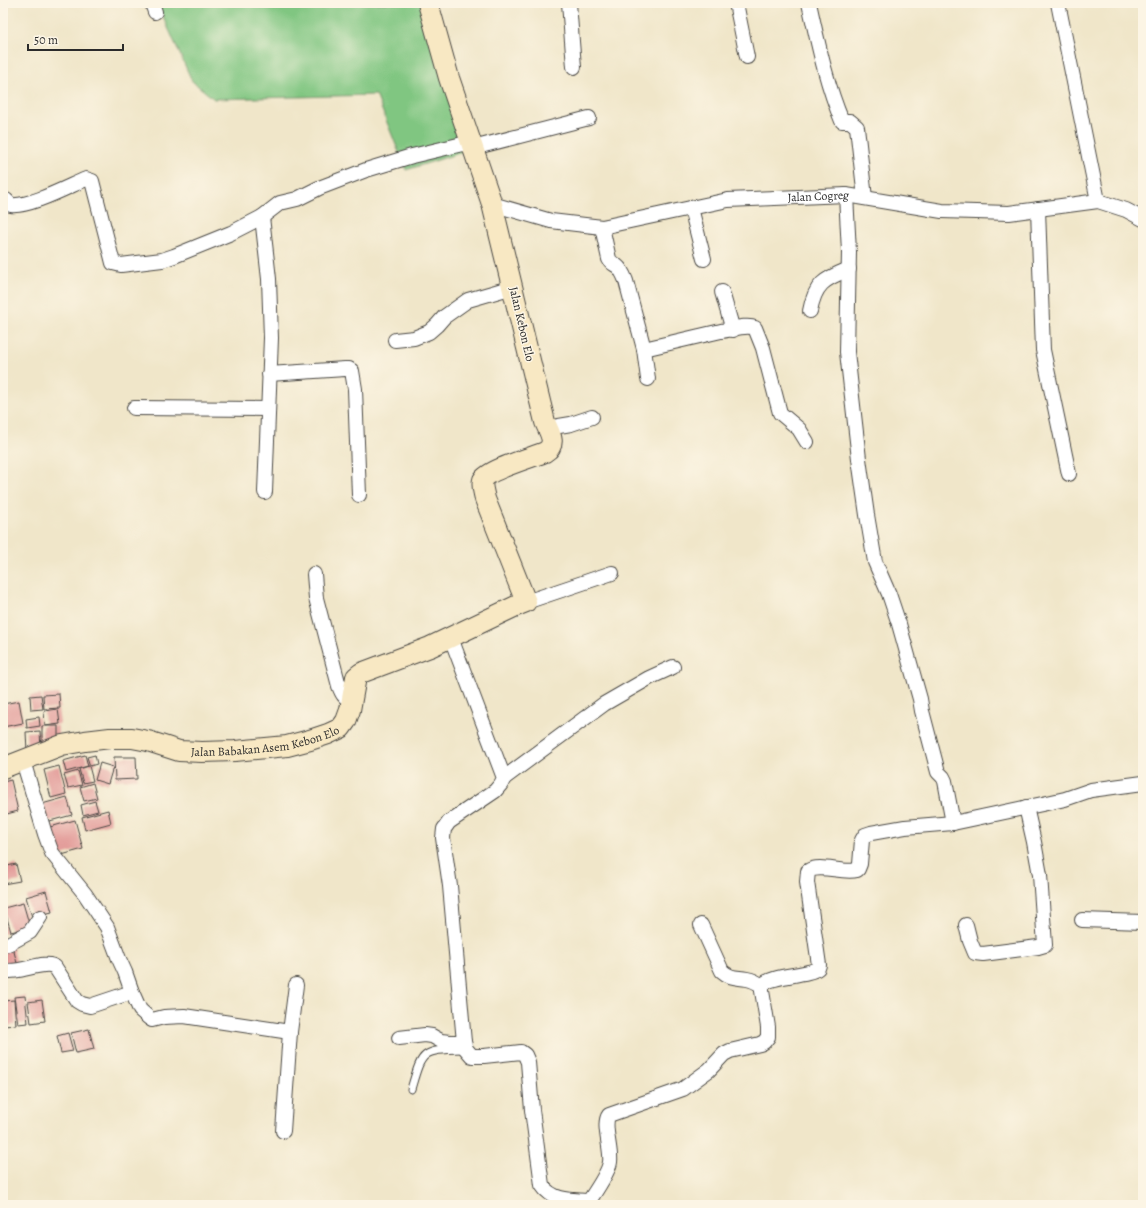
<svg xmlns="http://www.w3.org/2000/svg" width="1146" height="1208" viewBox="0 0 1146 1208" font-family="Alegreya,serif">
  <rect width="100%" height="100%" fill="#fcf5e5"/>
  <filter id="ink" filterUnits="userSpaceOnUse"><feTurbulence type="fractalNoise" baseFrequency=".025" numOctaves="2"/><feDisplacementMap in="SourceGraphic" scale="8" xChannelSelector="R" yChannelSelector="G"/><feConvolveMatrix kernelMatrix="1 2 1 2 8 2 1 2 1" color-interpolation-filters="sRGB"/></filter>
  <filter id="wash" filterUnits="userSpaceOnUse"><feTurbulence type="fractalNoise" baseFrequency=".012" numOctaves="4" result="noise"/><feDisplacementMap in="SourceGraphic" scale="16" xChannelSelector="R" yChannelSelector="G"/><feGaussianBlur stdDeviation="0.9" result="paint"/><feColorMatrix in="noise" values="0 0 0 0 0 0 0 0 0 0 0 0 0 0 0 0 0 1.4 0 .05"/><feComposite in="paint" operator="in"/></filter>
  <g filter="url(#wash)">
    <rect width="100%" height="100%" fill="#f0e6c9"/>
    <path fill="#80c681" stroke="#567856" d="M157 3H428L472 149 406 170 376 95 214 99 192 81Z"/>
    <g id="blocks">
      <path fill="#e39c9a" d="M59 694 60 708 44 709 43 695Z
        M41 695 43 709 31 710 30 696Z
        M19 701 23 723 3 727V704Z
        M58 709 60 724 45 726 44 711Z
        M39 717 40 726 27 728 26 719Z
        M42 726H58V746H42Z
        M40 731 41 751 27 752 26 732Z
        M3 742 8 760 3 761Z
        M85 755 88 766 66 772 63 761Z
        M95 755 97 764 90 766 87 757Z
        M114 757H136L137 779 115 780Z
        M100 763 113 767 108 784 95 780Z
        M59 766 66 794 51 798 44 770Z
        M89 766 93 781 83 783 79 769Z
        M78 771 82 785 68 788 64 775Z
        M11 780 18 811 3 815V782Z
        M93 783 97 798 84 801 80 787Z
        M67 797 72 815 46 822 42 804Z
        M95 801 98 811 83 815 81 805Z
        M108 810 111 823 85 830 82 817Z
        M75 820 83 849 58 856 50 827Z
        M16 864 20 881 3 884V867Z
        M46 891 52 912 32 917 26 897Z
        M23 903 30 927 11 932 4 908Z
        M3 920 7 932 3 934Z
        M12 944 18 967 6 971 3 959V947Z
        M25 996 28 1023 18 1024 14 997Z
        M14 1000 16 1025 3 1026V1001Z
        M42 1000 45 1021 31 1023 28 1002Z
        M89 1029 94 1049 76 1053 71 1033Z
        M68 1033 73 1051 61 1053 57 1036Z"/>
    </g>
  </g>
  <g filter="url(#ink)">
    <use href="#blocks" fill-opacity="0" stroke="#494743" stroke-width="1"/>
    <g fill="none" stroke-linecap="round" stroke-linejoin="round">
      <g stroke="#494743" stroke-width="9">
        <path id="lane" d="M411 1089C422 1052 421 1050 462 1049"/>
      </g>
      <g stroke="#494743" stroke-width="16">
        <g id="street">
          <path d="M152 3 155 12"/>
          <path d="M569 3 574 67"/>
          <path d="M736 3 747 57"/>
          <path d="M809 3C818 43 826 83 842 121H850L857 127 865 198"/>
          <path d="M1058 3 1098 201"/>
          <path d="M473 148 589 118"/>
          <path d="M846 195 849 252 847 352 859 459 867 515 875 562 889 594 899 624 920 699 922 711 938 772 943 777 945 781 953 823"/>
          <path d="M3 199 6 200 11 205C30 207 67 187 86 179L92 181 112 259 113 263 121 265 162 260 174 256 231 233 262 217 280 203 297 199 319 188 366 170 412 156 471 142"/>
          <path id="s1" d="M492 204 551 221 602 227 728 200 846 195 942 211 1009 213 1098 201 1126 210 1143 219"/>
          <path d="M691 208 704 259"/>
          <path d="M1038 209 1043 350 1069 474"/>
          <path d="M262 217 269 279 271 338 265 492"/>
          <path d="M602 227 609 259C611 263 614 264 617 266 622 270 624 276 626 281L644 349 721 331C731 330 746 324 755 328L763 348 780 413 799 429 807 442"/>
          <path d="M722 292 733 330"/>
          <path d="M810 311C815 284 824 279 849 269"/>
          <path d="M395 340 414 338 429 332 437 325 444 317 468 300 513 287"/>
          <path d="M644 349 648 379"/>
          <path d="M269 374 345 369H349L352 371 355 389 359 495"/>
          <path d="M134 408 268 409"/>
          <path d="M547 428 571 424 592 417"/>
          <path d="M314 574 316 598 339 686C342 694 344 698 353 702"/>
          <path d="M526 602 612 573"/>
          <path d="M451 638 504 778 501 784 495 791 449 822 444 829 443 838 450 886 464 1042 466 1049 472 1056H484L521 1052 525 1055 528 1062 532 1110 542 1185C552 1201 572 1200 589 1201"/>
          <path d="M23 761 45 834 52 853 85 894 107 927 119 959 125 972 132 992"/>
          <path d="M504 778 604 704 649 678 673 667"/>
          <path d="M1082 920 1143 922"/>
          <path d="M701 925 722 971C731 979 736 977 747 979 753 980 758 983 762 986"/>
          <path d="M966 925 970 941 975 953 983 954 1038 947 1045 945 1040 875 1034 842 1026 807"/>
          <path d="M3 946 10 943 30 932 40 917"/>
          <path d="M3 970C18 975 45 959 55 967L77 1001 82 1004 90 1006 132 992 140 1010 149 1018 152 1020 164 1017 184 1016 290 1032 296 985"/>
          <path d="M399 1038 425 1035 432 1036 441 1041 450 1042H464"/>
          <path d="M283 1131 290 1032"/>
          <path d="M591 1205 589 1201C595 1192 609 1172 610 1162 612 1150 602 1124 609 1115L683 1089 709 1070 724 1054 730 1051 760 1044 764 1042 768 1037V1027L762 991C762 989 762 987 763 985 770 975 808 976 818 968L819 965 807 882 808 871C820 863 842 874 857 870L858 869 860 864 862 840 865 835 871 833 905 827 953 823 1047 803 1065 799 1091 790 1143 783"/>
        </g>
      </g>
      <g stroke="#494743" stroke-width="22">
        <g id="secondary">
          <path id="s2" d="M3 768 62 745 85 741 110 738H132L148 741 179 751 202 752 235 751 287 746 310 740 328 734 341 728 346 721 350 710 356 677 361 673 430 647 516 606 526 602 485 499C484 493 481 486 483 480 488 470 533 457 545 452 558 444 549 432 545 422L492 204 449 78 428 3"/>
        </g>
      </g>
      <use href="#lane" stroke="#fff" stroke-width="7"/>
      <use href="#street" stroke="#fff" stroke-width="14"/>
      <use href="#secondary" stroke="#f8e8c3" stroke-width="20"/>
    </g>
  </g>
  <g text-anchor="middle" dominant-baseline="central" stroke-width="3" stroke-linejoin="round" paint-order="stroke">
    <g font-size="12" fill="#2b2b2b" stroke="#fcf5e5">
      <text stroke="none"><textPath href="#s1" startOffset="332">Jalan Cogreg</textPath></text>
      <text transform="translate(522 324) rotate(77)">Jalan Kebon Elo</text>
      <text stroke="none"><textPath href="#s2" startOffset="270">Jalan Babakan Asem Kebon Elo</textPath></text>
    </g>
  </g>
  <rect width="1146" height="1208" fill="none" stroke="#fcf5e5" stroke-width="16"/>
  <path d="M28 44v6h95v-6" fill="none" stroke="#2b2b2b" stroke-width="2"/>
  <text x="34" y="44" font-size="12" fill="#2b2b2b" stroke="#fcf5e5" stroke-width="3" paint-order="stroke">50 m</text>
</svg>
